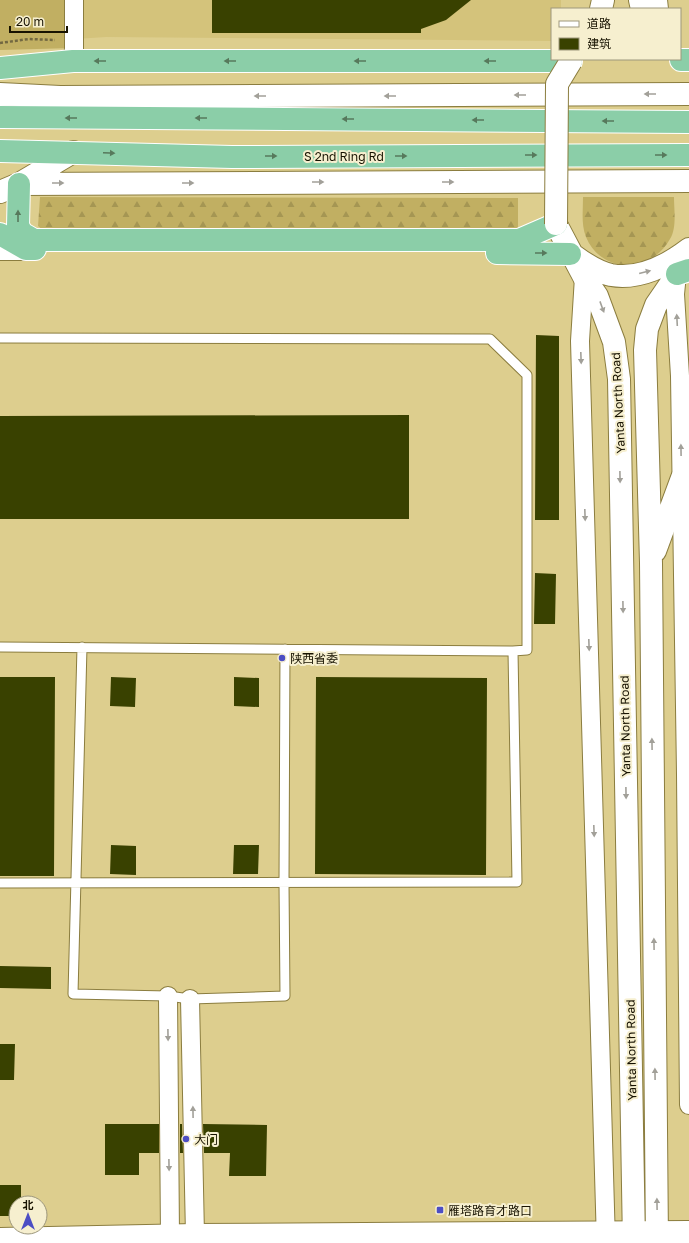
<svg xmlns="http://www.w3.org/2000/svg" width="689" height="1243" viewBox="0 0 689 1243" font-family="'Golos Text','Noto Sans SC',sans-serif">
  <defs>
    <pattern id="forest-firs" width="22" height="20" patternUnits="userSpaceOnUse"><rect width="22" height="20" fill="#c1af62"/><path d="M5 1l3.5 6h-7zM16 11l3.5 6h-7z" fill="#a59653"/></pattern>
  </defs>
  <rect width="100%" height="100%" fill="#ddce8e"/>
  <path fill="#d4c37b" d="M0 0H561V9H552V41L106 37 0 44Z"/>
  <path fill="url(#forest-firs)" d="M40 197 518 198V233L45 232 38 226Z
    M583 197H674C674 210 677 228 670 239 651 274 601 274 586 237 581 224 583 211 583 197Z"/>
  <path fill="#c1af62" d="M0 0H74V48L0 50Z"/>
  <path fill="#394100" d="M212 0H471L446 20 421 29V33H212Z
    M536 335 559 336V520H535Z
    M409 415V519H0V416Z
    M535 573 556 574 555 624H534Z
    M0 677H55L54 876H0Z
    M111 677 136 678 135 707 110 706Z
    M234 677 259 678V707L234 706Z
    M316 677 487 678 486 875 315 874Z
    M111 845 136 846V875L110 874Z
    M234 845H259L258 874H233Z
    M0 966 51 967V989L0 988Z
    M0 1044H15L14 1080H0Z
    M105 1124H159V1153H139V1175H105Z
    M180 1124H182L183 1153H180Z
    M203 1124 267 1125 266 1176H229L230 1153H204Z
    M0 1185H21V1203H16V1216H0Z"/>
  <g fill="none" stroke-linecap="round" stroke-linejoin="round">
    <g stroke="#8b7d3f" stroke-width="11">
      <path id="service" d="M0 338 490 339 527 375V650L513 651
        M0 647 513 651 517 882 0 883
        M82 647 73 994 168 996 190 999 285 996 284 883 285 649"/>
    </g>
    <g stroke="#8b7d3f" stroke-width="20">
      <path id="minor" d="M658 0 659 9
        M73 61 74 48V0
        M677 274 675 294 680 376 686 774 689 1105
        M584 277 580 341 606 1243
        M168 996 170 1236
        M190 999 195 1235"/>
    </g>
    <g stroke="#8b7d3f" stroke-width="24">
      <path id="tertiary" d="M0 1239 195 1235 689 1232"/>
    </g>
    <g stroke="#8b7d3f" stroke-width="24">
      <path id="secondary" d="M640 0 642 9
        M601 9 603 0
        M0 94 60 97 689 94
        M19 184 689 181
        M0 192 19 184 73 152
        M556 224 584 277 597 296 614 342 619 379 634 1243
        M0 249H26
        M573 255C585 264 597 272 611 275 639 280 668 265 689 249
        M655 551 682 478
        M657 1243 651 563 645 350 647 329 656 305 689 257"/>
    </g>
    <g stroke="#fff" stroke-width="24">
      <path id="trunk" d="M681 60H689
        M0 68 73 61H571
        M0 117 689 122
        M0 151 232 157 689 155
        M19 184 18 226 22 233 34 240H519L556 224
        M0 234 26 249H35
        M497 253 570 254
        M677 274 689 270"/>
    </g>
    <path stroke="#726841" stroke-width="2.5" stroke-dasharray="3 2" stroke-linecap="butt" d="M0 43 29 39 55 40"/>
    <use href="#service" stroke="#fff" stroke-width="9"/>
    <use href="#minor" stroke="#fff" stroke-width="18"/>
    <use href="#tertiary" stroke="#fff" stroke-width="22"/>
    <use href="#secondary" stroke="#fff" stroke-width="22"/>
    <use href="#trunk" stroke="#8bcea8" stroke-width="22"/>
    <g stroke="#8b7d3f" stroke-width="24" stroke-linecap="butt">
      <path id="secondary-bridge" d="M556 224 557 84 571 61"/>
    </g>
    <use href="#secondary-bridge" stroke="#fff" stroke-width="22"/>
  </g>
  <defs><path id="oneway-solid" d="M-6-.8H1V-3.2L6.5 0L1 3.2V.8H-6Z"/></defs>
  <g fill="#57795c">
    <use href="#oneway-solid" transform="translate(100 61) rotate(180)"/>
    <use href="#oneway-solid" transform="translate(230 61) rotate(180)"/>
    <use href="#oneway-solid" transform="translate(360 61) rotate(180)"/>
    <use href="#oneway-solid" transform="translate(490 61) rotate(180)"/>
    <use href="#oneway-solid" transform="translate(71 118) rotate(-180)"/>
    <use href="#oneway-solid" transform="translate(201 118) rotate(-180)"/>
    <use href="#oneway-solid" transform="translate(348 119) rotate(-180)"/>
    <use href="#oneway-solid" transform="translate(478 120) rotate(-180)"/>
    <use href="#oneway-solid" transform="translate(608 121) rotate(-180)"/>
    <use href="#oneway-solid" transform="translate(109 153) rotate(2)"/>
    <use href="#oneway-solid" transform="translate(531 155)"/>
    <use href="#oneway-solid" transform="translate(661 155)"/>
    <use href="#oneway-solid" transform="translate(271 156)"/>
    <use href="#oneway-solid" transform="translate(401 156)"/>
    <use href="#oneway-solid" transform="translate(18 216) rotate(-90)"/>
    <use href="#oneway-solid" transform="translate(541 253)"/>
  </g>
  <g fill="#a2a099">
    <use href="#oneway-solid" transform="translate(650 94) rotate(180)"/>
    <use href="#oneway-solid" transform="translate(520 95) rotate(180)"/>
    <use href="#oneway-solid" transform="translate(260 96) rotate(180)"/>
    <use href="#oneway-solid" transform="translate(390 96) rotate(180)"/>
    <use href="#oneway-solid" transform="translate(318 182)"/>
    <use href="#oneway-solid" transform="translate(448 182)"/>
    <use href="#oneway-solid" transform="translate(58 183)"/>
    <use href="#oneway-solid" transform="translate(188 183)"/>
    <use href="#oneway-solid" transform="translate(645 272) rotate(-14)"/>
    <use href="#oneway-solid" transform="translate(602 307) rotate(70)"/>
    <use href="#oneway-solid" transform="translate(677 320) rotate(-93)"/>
    <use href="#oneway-solid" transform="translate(581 358) rotate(88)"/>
    <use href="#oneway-solid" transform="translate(681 450) rotate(-91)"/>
    <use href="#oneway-solid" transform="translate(620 477) rotate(89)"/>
    <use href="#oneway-solid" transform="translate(585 515) rotate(88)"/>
    <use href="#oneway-solid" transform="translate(623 607) rotate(89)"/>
    <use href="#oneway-solid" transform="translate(589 645) rotate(88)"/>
    <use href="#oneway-solid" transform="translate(652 744) rotate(-91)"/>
    <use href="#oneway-solid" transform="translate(626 793) rotate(89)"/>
    <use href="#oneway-solid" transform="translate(594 831) rotate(88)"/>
    <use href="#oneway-solid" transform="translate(654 944) rotate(-91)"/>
    <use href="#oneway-solid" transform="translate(168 1035) rotate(89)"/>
    <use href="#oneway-solid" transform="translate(655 1074) rotate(-91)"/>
    <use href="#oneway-solid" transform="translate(193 1112) rotate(-91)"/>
    <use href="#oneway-solid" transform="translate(169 1165) rotate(89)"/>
    <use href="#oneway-solid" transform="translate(657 1204) rotate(-91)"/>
  </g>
  <g fill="#4c4ec4" stroke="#f6efcf" stroke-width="1.5">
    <circle cx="282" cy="658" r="4"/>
    <circle cx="186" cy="1139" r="4"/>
    <rect x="436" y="1206" width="8" height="8" rx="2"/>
  </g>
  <g text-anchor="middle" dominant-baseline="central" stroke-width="4" stroke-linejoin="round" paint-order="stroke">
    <g font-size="12" fill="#171200" stroke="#f6efcf">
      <text x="344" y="156">S 2nd Ring Rd</text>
      <text transform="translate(618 403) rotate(-93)">Yanta North Road</text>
      <text transform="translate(625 726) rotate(-91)">Yanta North Road</text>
      <text transform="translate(631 1050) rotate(-91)">Yanta North Road</text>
    </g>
    <g font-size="12" fill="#171200" stroke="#f6efcf" text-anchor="start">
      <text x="290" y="658">陕西省委</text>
      <text x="194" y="1139">大门</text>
      <text x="448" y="1210">雁塔路育才路口</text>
    </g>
  </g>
  <rect x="551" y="8" width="130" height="52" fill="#f6efcf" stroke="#9d977c"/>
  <rect x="559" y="21" width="20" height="6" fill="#ffffff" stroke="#9d977c"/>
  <text x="587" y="28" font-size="12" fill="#171200">道路</text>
  <rect x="559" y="38" width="20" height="12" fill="#394100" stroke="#9d977c"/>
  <text x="587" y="48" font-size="12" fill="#171200">建筑</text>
  <g transform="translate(28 1215)"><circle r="19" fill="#f6efcf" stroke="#9d977c"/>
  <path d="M0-3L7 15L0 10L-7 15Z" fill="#4c4ec4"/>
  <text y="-6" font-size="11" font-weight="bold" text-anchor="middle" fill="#171200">北</text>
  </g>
  <path d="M10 26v6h57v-6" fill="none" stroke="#171200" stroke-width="2"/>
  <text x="16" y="26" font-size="12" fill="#171200" stroke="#f6efcf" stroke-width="3" paint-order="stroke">20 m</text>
</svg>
